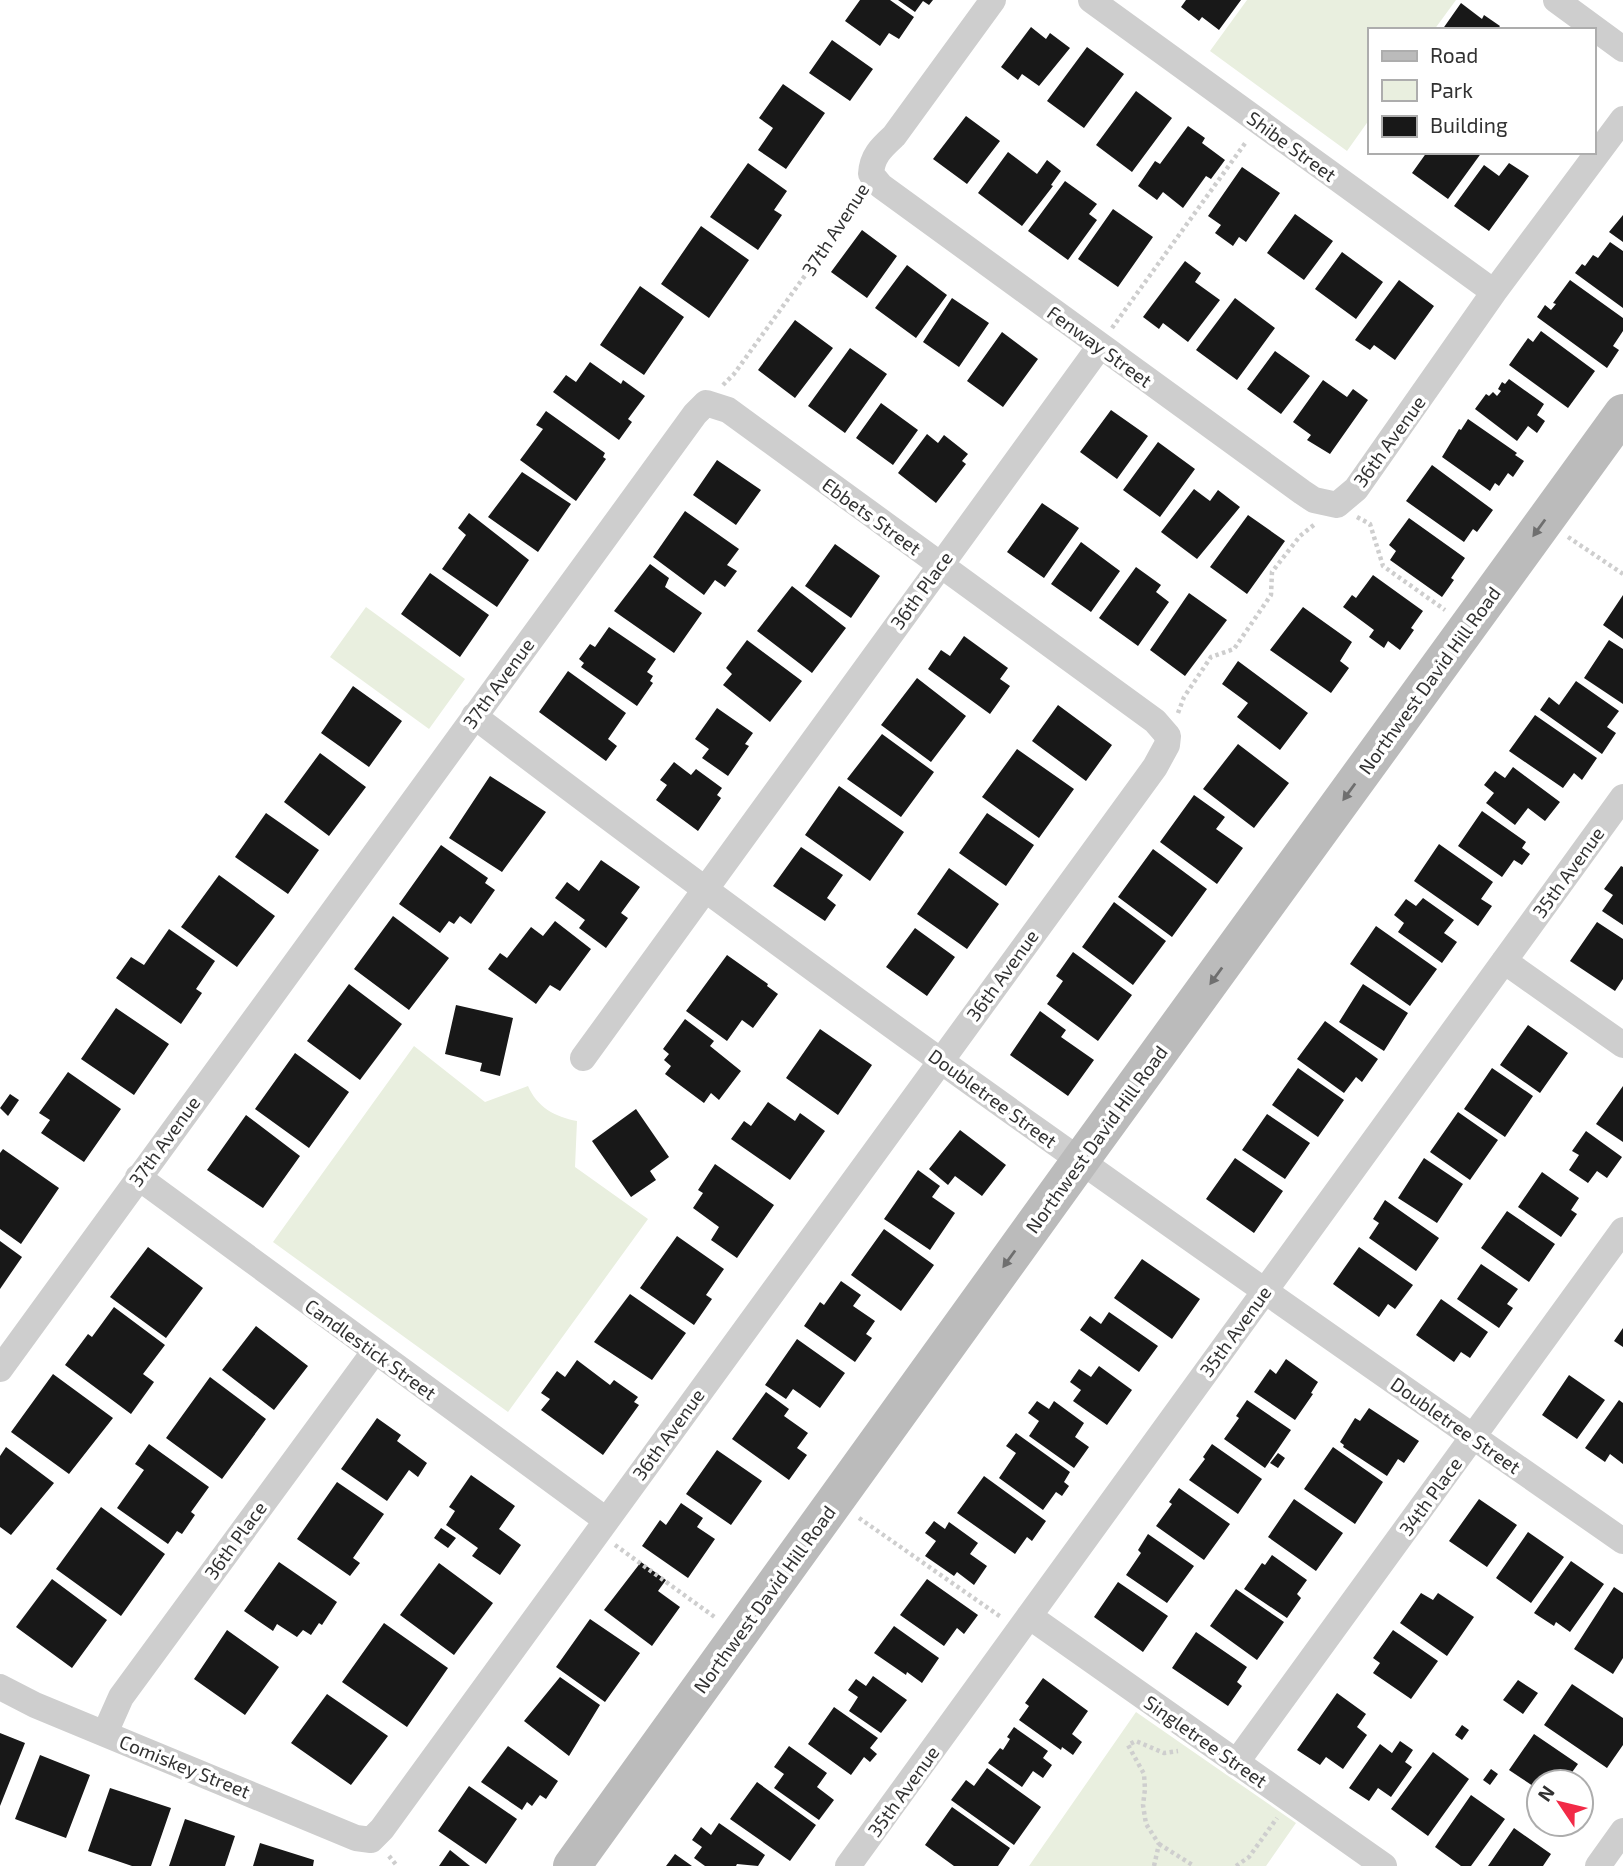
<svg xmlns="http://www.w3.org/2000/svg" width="1623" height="1866" viewBox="0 0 1623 1866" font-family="'Exo 2',sans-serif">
  <rect width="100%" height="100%" fill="#fff"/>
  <path fill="#e9efdf" d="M1247 0H1456L1434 30H1369V120L1347 151 1210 51Z
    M366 607 465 679 429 729 330 657Z
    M414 1046 485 1102 528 1086C537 1107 555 1117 577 1121L575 1167 648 1219 508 1412 273 1242Z
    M1136 1712 1296 1823 1266 1866H1029Z"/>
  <path fill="#181818" d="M860 0H890L914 17 899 39 889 33 880 46 845 21Z
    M898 0H933L929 5 923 1 915 12Z
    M1186 0H1241L1219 30 1202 17 1199 21 1181 7Z
    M1461 3 1482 19 1484 15 1500 26 1497 30H1442Z
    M1031 27 1046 39 1050 33 1070 48 1039 86 1022 74 1018 80 1001 67Z
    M832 40 873 69 850 101 809 73Z
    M1087 47 1124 74 1084 128 1047 101Z
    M783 84 825 113 786 169 758 150 773 128 759 118Z
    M1136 91 1172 118 1132 172 1096 145Z
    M966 116 1000 141 967 184 933 159Z
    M1188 126 1205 138 1202 143 1225 160 1211 179 1206 176 1183 208 1163 192 1157 200 1138 186 1155 161 1160 164Z
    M1008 152 1037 174 1047 160 1061 171 1051 185 1053 186 1022 226 978 193Z
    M1427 152H1482L1448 199 1412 173Z
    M748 163 787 191 774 210 782 215 758 250 710 217Z
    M1509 163 1529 176 1489 231 1454 206 1484 165 1499 176Z
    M1242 167 1280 193 1246 242 1239 237 1233 246 1215 233 1221 225 1208 216Z
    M1065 181 1097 204 1089 214 1097 220 1068 260 1028 231Z
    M1113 209 1153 237 1118 287 1078 259Z
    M1295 214 1333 241 1304 280 1267 253Z
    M1623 215V242L1609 232Z
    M701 226 749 260 709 318 661 284Z
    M862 230 897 256 867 298 831 272Z
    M1610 242 1623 251V308L1575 273 1582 264 1585 266 1593 255 1598 258Z
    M1342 252 1383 282 1356 319 1315 289Z
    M1185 261 1201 273 1195 282 1220 300 1188 342 1163 323 1159 329 1143 317Z
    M907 265 947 295 916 338 875 308Z
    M1399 280 1434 306 1395 360 1374 345 1370 350 1355 340Z
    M1570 280 1623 318V331L1613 346 1619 350 1607 368 1537 317 1545 305 1551 310 1556 304 1553 303Z
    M640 286 684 317 644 375 600 345Z
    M952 298 989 323 959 367 923 342Z
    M1235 298 1275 328 1237 380 1196 350Z
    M795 320 833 348 795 398 758 370Z
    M1541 331 1595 371 1568 408 1509 365 1528 338 1533 342Z
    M1002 332 1038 359 1003 407 967 381Z
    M850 348 887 374 845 433 808 406Z
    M1275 351 1310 376 1281 414 1247 389Z
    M590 362 621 384 623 380 645 396 628 419 632 422 619 440 553 392 566 375 576 382Z
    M1509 379 1544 404 1537 415 1545 421 1537 433 1528 426 1517 441 1475 409 1486 394 1489 396 1493 392 1497 396 1501 391 1498 389 1502 382 1505 384Z
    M1323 380 1347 397 1353 389 1368 400 1330 454 1307 440 1311 435 1293 422Z
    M881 403 918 430 893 465 856 438Z
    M1111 410 1148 436 1117 479 1080 452Z
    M546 411 605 453 603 457 606 459 576 501 520 460 543 429 536 425Z
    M1468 419 1517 453 1515 455 1524 461 1513 477 1508 473 1499 486 1495 483 1490 491 1442 457 1459 429 1461 430Z
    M927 434 938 443 944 435 968 454 962 461 966 464 936 503 898 473Z
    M1158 442 1195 469 1160 517 1123 490Z
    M717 460 761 490 736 525 693 495Z
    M1432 465 1493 510 1477 532 1473 529 1464 542 1406 501Z
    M522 472 571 504 538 552 488 517Z
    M1194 489 1210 501 1218 490 1240 507 1197 559 1161 532Z
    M1042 503 1079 528 1044 578 1007 552Z
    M685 511 739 549 727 565 737 571 725 587 715 580 704 595 653 557Z
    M469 513 529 560 497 607 442 569 466 535 458 528Z
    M1248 515 1285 541 1247 594 1210 567Z
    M1409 518 1465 558 1451 578 1454 580 1442 597 1390 560 1396 551 1389 545Z
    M1081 542 1120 571 1091 612 1051 584Z
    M835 544 880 576 851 618 805 586Z
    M650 564 669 578 665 587 702 613 674 653 614 611Z
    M1136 567 1161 585 1156 592 1169 602 1138 646 1099 618Z
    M430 573 489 615 460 657 401 614Z
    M1373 575 1423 611 1411 628 1414 630 1400 650 1388 641 1384 648 1369 637 1374 630 1343 607 1352 595 1356 598Z
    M792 586 846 628 812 673 757 631Z
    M1189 593 1227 620 1185 676 1150 650Z
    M1623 595V639L1603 625Z
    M1303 607 1352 642 1340 661 1349 668 1331 693 1270 650Z
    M609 627 656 659 647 672 653 676 650 681 653 683 637 706 581 667 584 663 579 659 590 644 595 647Z
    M964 636 1008 668 1000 679 1010 686 990 714 928 669 941 650 950 656Z
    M747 640 802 681 770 722 723 685 732 674 726 668Z
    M1609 640 1623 649V704L1584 678Z
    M1238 661 1308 713 1280 750 1237 717 1248 703 1222 684Z
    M568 671 626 713 608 739 617 746 606 761 539 712Z
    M917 678 966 716 931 762 881 725Z
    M1576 681 1619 711 1607 727 1616 733 1602 754 1540 710 1549 697 1559 705Z
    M353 686 402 721 369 767 321 733Z
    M1058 705 1112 745 1086 781 1032 741Z
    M717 708 753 733 745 744 749 746 728 776 702 758 709 749 695 739Z
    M1535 715 1597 758 1582 780 1574 773 1563 788 1509 751Z
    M882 734 934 772 901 817 847 779Z
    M1238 744 1289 783 1254 828 1203 789Z
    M1017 749 1074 789 1039 838 982 797Z
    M320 753 366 787 329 836 284 802Z
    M674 762 691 775 696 769 722 788 717 795 721 798 698 831 656 800 667 785 660 780Z
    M1513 767 1560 802 1545 821 1528 808 1515 825 1486 803 1494 793 1484 785 1495 771 1505 778Z
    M490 776 546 812 502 872 449 838Z
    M839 786 904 832 870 881 805 835Z
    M1194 795 1225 817 1216 829 1243 848 1217 884 1160 842Z
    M1482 811 1526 842 1522 848 1530 854 1522 865 1514 860 1502 877 1458 846Z
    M266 813 319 850 288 894 235 857Z
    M987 813 1034 845 1006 886 959 853Z
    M1439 844 1493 882 1481 899 1492 906 1478 926 1414 881Z
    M441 845 488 878 485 883 495 890 471 924 460 916 454 924 449 921 440 933 399 904Z
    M801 847 843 875 827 898 836 905 825 921 773 886Z
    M1153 849 1207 889 1172 937 1118 897Z
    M601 860 640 887 621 913 628 918 606 948 579 928 585 920 555 898 567 882 579 891Z
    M1621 866 1623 867V925L1602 911 1613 895 1604 889Z
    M949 868 999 904 967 949 917 914Z
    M219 875 275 916 237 967 181 927Z
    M1423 898 1454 920 1444 933 1457 942 1442 963 1398 932 1404 923 1394 915 1406 899 1416 906Z
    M1114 902 1166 941 1133 985 1082 947Z
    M393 916 449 958 409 1010 354 969Z
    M555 921 591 949 560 991 550 985 536 1004 488 969 500 953 507 958 531 927 543 936Z
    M1597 922 1623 939V979L1615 991 1570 961Z
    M1376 926 1437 969 1410 1006 1350 964Z
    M915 928 955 957 927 996 886 967Z
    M169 929 215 961 196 989 202 993 181 1024 116 978 131 957 144 965Z
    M1073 952 1132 995 1098 1041 1047 1004 1063 981 1056 976Z
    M727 955 768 984 767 986 778 994 753 1028 742 1020 727 1041 686 1011Z
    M349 984 402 1024 360 1080 307 1041Z
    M1363 984 1408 1013 1384 1051 1339 1022Z
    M456 1005 513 1018 500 1076 480 1071 482 1063 445 1054Z
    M116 1008 169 1044 134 1095 81 1059Z
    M1040 1011 1066 1030 1061 1037 1094 1060 1068 1096 1010 1055Z
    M685 1019 714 1041 710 1046 741 1071 719 1100 711 1093 704 1103 665 1074 671 1066 664 1060 669 1054 663 1049Z
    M1325 1021 1378 1059 1362 1082 1356 1077 1344 1093 1297 1059Z
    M1528 1025 1568 1053 1540 1093 1500 1065Z
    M820 1029 872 1065 838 1115 786 1078Z
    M295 1053 349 1092 309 1148 255 1109Z
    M1298 1068 1344 1100 1318 1137 1272 1105Z
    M1492 1068 1533 1096 1505 1137 1464 1109Z
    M68 1072 121 1109 84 1162 41 1133 50 1120 39 1113Z
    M1623 1086V1142L1596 1124Z
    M10 1094 19 1100 8 1116 0 1108Z
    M768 1102 795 1121 800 1113 825 1131 790 1180 731 1139 744 1121 751 1126Z
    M636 1109 669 1157 650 1171 656 1180 631 1197 592 1141Z
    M1458 1112 1498 1140 1470 1180 1430 1152Z
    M1267 1114 1310 1143 1285 1179 1242 1150Z
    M246 1115 300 1156 263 1208 207 1170Z
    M960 1130 1006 1165 982 1196 955 1176 948 1185 929 1169Z
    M1586 1131 1622 1157 1607 1178 1597 1171 1588 1183 1569 1170 1579 1155 1572 1151Z
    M3 1149 59 1188 21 1244 0 1229V1153Z
    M1235 1158 1283 1191 1254 1233 1206 1199Z
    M1424 1158 1463 1184 1437 1223 1398 1198Z
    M715 1164 774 1205 737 1258 711 1240 719 1227 693 1208 703 1193 698 1190Z
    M918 1170 940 1186 932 1197 955 1213 930 1250 884 1219Z
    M1542 1172 1579 1198 1571 1210 1577 1214 1561 1237 1518 1207Z
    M1385 1200 1439 1238 1416 1271 1369 1238 1379 1223 1373 1219Z
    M1507 1211 1555 1244 1529 1282 1481 1248Z
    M884 1229 934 1265 901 1311 851 1275Z
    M677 1236 724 1269 706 1295 712 1299 694 1325 640 1288Z
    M0 1241 22 1257 0 1289Z
    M148 1247 203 1288 166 1338 110 1297Z
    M1359 1247 1413 1285 1395 1309 1388 1304 1379 1317 1333 1284Z
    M1142 1259 1200 1299 1172 1339 1114 1298Z
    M1481 1264 1518 1289 1507 1304 1513 1308 1499 1328 1457 1299Z
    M841 1281 861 1295 853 1306 875 1321 866 1334 872 1338 855 1362 804 1326 820 1302 824 1305Z
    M630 1294 686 1333 652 1380 594 1342Z
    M1441 1299 1488 1332 1470 1358 1461 1352 1454 1362 1416 1335Z
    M114 1307 165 1345 143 1374 154 1382 131 1414 65 1365 88 1334 92 1337Z
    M1109 1312 1158 1346 1139 1372 1080 1330 1090 1316 1101 1324Z
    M256 1326 308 1366 274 1410 222 1370Z
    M1623 1328V1347L1614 1341Z
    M797 1339 845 1373 820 1408 793 1389 786 1399 765 1385Z
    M1286 1359 1318 1382 1311 1393 1313 1394 1295 1420 1254 1392 1270 1369 1276 1374Z
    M577 1360 610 1385 614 1380 638 1397 634 1402 639 1405 603 1455 541 1410 550 1399 541 1393 557 1371 565 1377Z
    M1099 1366 1132 1390 1107 1425 1073 1401 1081 1390 1070 1382 1079 1369 1091 1377Z
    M53 1374 113 1418 69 1474 11 1432Z
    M1569 1375 1605 1400 1577 1439 1542 1415Z
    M210 1377 266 1419 222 1479 166 1438Z
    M766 1392 789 1409 784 1416 808 1433 797 1448 807 1455 789 1480 732 1439Z
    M1247 1400 1291 1430 1265 1468 1224 1439 1239 1418 1236 1416Z
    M1619 1400 1623 1403V1464L1610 1454 1605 1462 1585 1448Z
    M1037 1401 1049 1409 1054 1401 1084 1423 1075 1437 1089 1447 1074 1468 1029 1436 1039 1421 1028 1413Z
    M1369 1408 1419 1441 1404 1463 1398 1459 1387 1476 1343 1447 1344 1445 1340 1442 1355 1418 1360 1421Z
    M377 1418 401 1435 397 1441 427 1463 418 1477 409 1470 387 1501 341 1469Z
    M1016 1433 1070 1472 1064 1482 1069 1486 1062 1496 1056 1492 1043 1510 999 1478 1016 1453 1006 1446Z
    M149 1444 209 1487 191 1512 195 1515 182 1534 177 1531 168 1544 117 1508 144 1470 135 1464Z
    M1212 1444 1262 1479 1238 1514 1189 1480 1205 1459 1203 1457Z
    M6 1447 54 1483 11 1535 0 1527V1456Z
    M1333 1447 1383 1482 1355 1524 1304 1489Z
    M717 1450 762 1481 731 1525 686 1494Z
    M1278 1453 1285 1458 1278 1468 1270 1463Z
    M471 1475 515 1506 499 1529 521 1545 500 1575 472 1556 478 1548 446 1525 455 1511 449 1507Z
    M984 1476 1046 1521 1032 1541 1027 1537 1015 1554 957 1513Z
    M337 1482 384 1514 353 1558 360 1563 350 1576 297 1539Z
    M1179 1488 1230 1524 1204 1560 1156 1526 1172 1504 1169 1502Z
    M1294 1499 1343 1533 1316 1571 1268 1537Z
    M1479 1499 1517 1525 1487 1567 1449 1541Z
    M681 1503 703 1518 697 1527 715 1539 688 1578 642 1546 660 1520 666 1525Z
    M101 1507 165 1554 121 1616 56 1569Z
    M934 1521 945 1529 949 1522 978 1543 970 1554 987 1566 974 1585 957 1572 954 1576 925 1556 936 1541 925 1533Z
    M441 1528 456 1538 448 1548 434 1538Z
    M1528 1532 1564 1557 1531 1603 1496 1578Z
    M1148 1534 1194 1566 1167 1603 1126 1575 1141 1553 1138 1550Z
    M1272 1555 1307 1580 1297 1594 1301 1598 1287 1618 1244 1589 1262 1563 1265 1565Z
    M1571 1561 1604 1584 1570 1632 1556 1622 1554 1626 1534 1613Z
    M279 1562 337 1602 322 1625 319 1623 311 1635 303 1630 297 1637 277 1624 273 1631 244 1611Z
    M641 1562 666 1580 658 1591 680 1607 652 1646 604 1610Z
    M439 1563 493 1603 454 1655 400 1615Z
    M52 1579 107 1620 72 1668 16 1627Z
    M927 1579 978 1615 964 1634 957 1628 944 1646 900 1615Z
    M1118 1582 1168 1616 1143 1652 1094 1617Z
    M1614 1587 1623 1593V1658L1613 1674 1574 1649Z
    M1236 1589 1284 1622 1257 1660 1210 1626Z
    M1421 1593 1433 1600 1438 1593 1474 1617 1447 1656 1400 1623Z
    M590 1619 640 1653 605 1702 556 1667Z
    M384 1623 448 1668 407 1727 342 1682Z
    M894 1626 939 1658 922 1683 907 1672 906 1675 874 1653Z
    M227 1630 279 1667 245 1715 194 1679Z
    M1393 1630 1438 1661 1411 1699 1373 1673 1380 1663 1373 1658Z
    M1196 1632 1247 1667 1237 1682 1242 1686 1228 1706 1172 1668Z
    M873 1676 907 1700 881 1733 849 1711 858 1697 848 1690 856 1679 866 1686Z
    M560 1677 600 1705 569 1756 524 1721Z
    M1043 1678 1088 1711 1072 1734 1082 1742 1073 1755 1062 1747 1061 1750 1019 1720 1029 1706 1025 1703Z
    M1518 1680 1538 1693 1523 1714 1503 1700Z
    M1572 1684 1623 1718V1745L1607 1768 1544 1725Z
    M1337 1693 1366 1714 1357 1727 1367 1735 1343 1769 1326 1757 1320 1765 1297 1750Z
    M327 1694 388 1736 351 1785 291 1743Z
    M834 1707 878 1738 870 1748 877 1754 870 1762 864 1757 851 1775 808 1744Z
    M1462 1725 1469 1730 1462 1740 1455 1735Z
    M1014 1727 1048 1751 1043 1758 1052 1765 1043 1778 1033 1771 1022 1787 988 1763 1000 1748 1003 1750 1010 1739 1007 1737Z
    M0 1733 25 1743 0 1806Z
    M1534 1734 1578 1764 1565 1782H1539V1790L1509 1770Z
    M1400 1741 1413 1750 1405 1762 1412 1767 1391 1797 1378 1788 1369 1801 1349 1788 1380 1744 1392 1753Z
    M508 1746 558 1781 546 1799 540 1795 532 1806 527 1802 522 1810 481 1782Z
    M789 1746 827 1773 817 1787 834 1800 819 1820 774 1788 784 1774 774 1767Z
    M1433 1752 1469 1779 1428 1836 1391 1809Z
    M40 1755 90 1775 66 1838 15 1819Z
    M987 1768 1041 1807 1014 1845 951 1800 966 1780 974 1786Z
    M1491 1769 1498 1774 1490 1785 1483 1780Z
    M757 1782 816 1825 790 1861 730 1819Z
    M469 1786 517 1819 486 1864 438 1831Z
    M110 1788 171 1808 151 1866H132L88 1851Z
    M1471 1795 1505 1819 1471 1866H1461L1435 1847Z
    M952 1807 1010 1848 998 1866H954L925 1845Z
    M185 1819 235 1836 225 1866H169Z
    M719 1823 765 1855 758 1866 737 1864 736 1866H705L694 1858 702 1847 692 1840 701 1827 711 1835Z
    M1514 1828 1551 1854 1543 1866H1488Z
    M260 1843 314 1860 313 1866H253Z
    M450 1850 470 1866H439Z
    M675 1854 692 1866H666Z"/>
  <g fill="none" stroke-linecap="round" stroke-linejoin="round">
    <path stroke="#cecece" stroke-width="4.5" stroke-dasharray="3.5 3.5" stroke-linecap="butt" d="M1112 328 1246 142
      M723 385 734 374 853 209 859 196
      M1357 517 1370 524 1383 566 1445 610
      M1568 537 1623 574
      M1178 713 1184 697 1211 657 1234 649 1271 595 1272 572 1300 536 1315 524
      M859 1518 1001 1617
      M615 1545 716 1618
      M1159 1844 1194 1866
      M389 1856 397 1866
      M1154 1866 1159 1844 1146 1824 1143 1805 1145 1789 1144 1774 1128 1745 1136 1741 1164 1753 1178 1751
      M1236 1866 1249 1857 1277 1818"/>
    <path stroke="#cecece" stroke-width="26" d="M993 0 894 136C881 148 872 156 871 174L881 186 1302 492 1314 500 1337 505 1356 489 1494 292 1623 119
      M1091 0 1494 292
      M1556 0 1623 49
      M474 716C849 1002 1236 1272 1623 1541
      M1504 961 1623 1045
      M583 1058 1100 346
      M138 1177 606 1520
      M0 1369 695 414 706 403 728 410 1155 721 1168 736 1167 745 1155 767 382 1829 371 1840 356 1838 35 1705 0 1687
      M1029 1616 1384 1866
      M105 1733 121 1697 374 1352
      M1236 1763 1623 1230
      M848 1866 1623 797
      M1598 1866 1623 1831"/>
    <path stroke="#bbb" stroke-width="38" d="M572 1866 1080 1161 1623 413"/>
  </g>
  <defs><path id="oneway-solid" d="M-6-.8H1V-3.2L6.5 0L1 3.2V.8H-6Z" transform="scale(1.75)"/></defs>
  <g fill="#6f6f6f">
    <use href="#oneway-solid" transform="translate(1539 528) rotate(126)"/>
    <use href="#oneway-solid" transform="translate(1349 792) rotate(126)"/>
    <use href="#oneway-solid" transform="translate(1216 976) rotate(126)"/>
    <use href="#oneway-solid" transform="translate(1009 1259) rotate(126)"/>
  </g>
  <g text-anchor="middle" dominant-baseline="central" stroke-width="7" stroke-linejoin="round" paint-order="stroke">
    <g font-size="19" fill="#313131" stroke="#fff">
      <text transform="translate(1292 146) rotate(36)">Shibe Street</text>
      <text transform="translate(835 229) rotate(-57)">37th Avenue</text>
      <text transform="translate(1100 346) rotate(36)">Fenway Street</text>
      <text transform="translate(1389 441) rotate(-54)">36th Avenue</text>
      <text transform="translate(872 516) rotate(36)">Ebbets Street</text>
      <text transform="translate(921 590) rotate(-54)">36th Place</text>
      <text transform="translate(1429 680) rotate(-54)">Northwest David Hill Road</text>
      <text transform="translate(498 683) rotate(-54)">37th Avenue</text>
      <text transform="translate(1568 872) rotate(-54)">35th Avenue</text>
      <text transform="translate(1002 975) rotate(-54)">36th Avenue</text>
      <text transform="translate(993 1098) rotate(36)">Doubletree Street</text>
      <text transform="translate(1096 1139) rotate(-54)">Northwest David Hill Road</text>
      <text transform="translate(164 1141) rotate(-54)">37th Avenue</text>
      <text transform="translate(1235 1331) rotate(-54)">35th Avenue</text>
      <text transform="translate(371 1349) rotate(36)">Candlestick Street</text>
      <text transform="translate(1456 1425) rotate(35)">Doubletree Street</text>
      <text transform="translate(668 1434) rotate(-54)">36th Avenue</text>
      <text transform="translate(1430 1496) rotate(-54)">34th Place</text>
      <text transform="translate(235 1540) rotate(-54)">36th Place</text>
      <text transform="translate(764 1599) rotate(-54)">Northwest David Hill Road</text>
      <text transform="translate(1206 1741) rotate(35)">Singletree Street</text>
      <text transform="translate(185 1766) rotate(22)">Comiskey Street</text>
      <text transform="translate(903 1791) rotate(-54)">35th Avenue</text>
    </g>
  </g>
  <rect x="1368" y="28" width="228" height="126" fill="#ffffff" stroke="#adadad" stroke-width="2"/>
  <rect x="1382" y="51" width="35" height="10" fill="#bbbbbb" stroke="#adadad" stroke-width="2"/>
  <text x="1430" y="63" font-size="21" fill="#313131">Road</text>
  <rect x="1382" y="80" width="35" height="21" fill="#e9efdf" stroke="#adadad" stroke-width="2"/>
  <text x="1430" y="98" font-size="21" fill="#313131">Park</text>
  <rect x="1382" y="116" width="35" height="21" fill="#181818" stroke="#adadad" stroke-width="2"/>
  <text x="1430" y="133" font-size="21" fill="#313131">Building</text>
  <g transform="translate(1560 1803) rotate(305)"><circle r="33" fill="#ffffff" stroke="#adadad" stroke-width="2"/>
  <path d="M0-5L12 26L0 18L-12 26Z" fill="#f22a47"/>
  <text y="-10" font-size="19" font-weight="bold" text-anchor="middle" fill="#313131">N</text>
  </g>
</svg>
